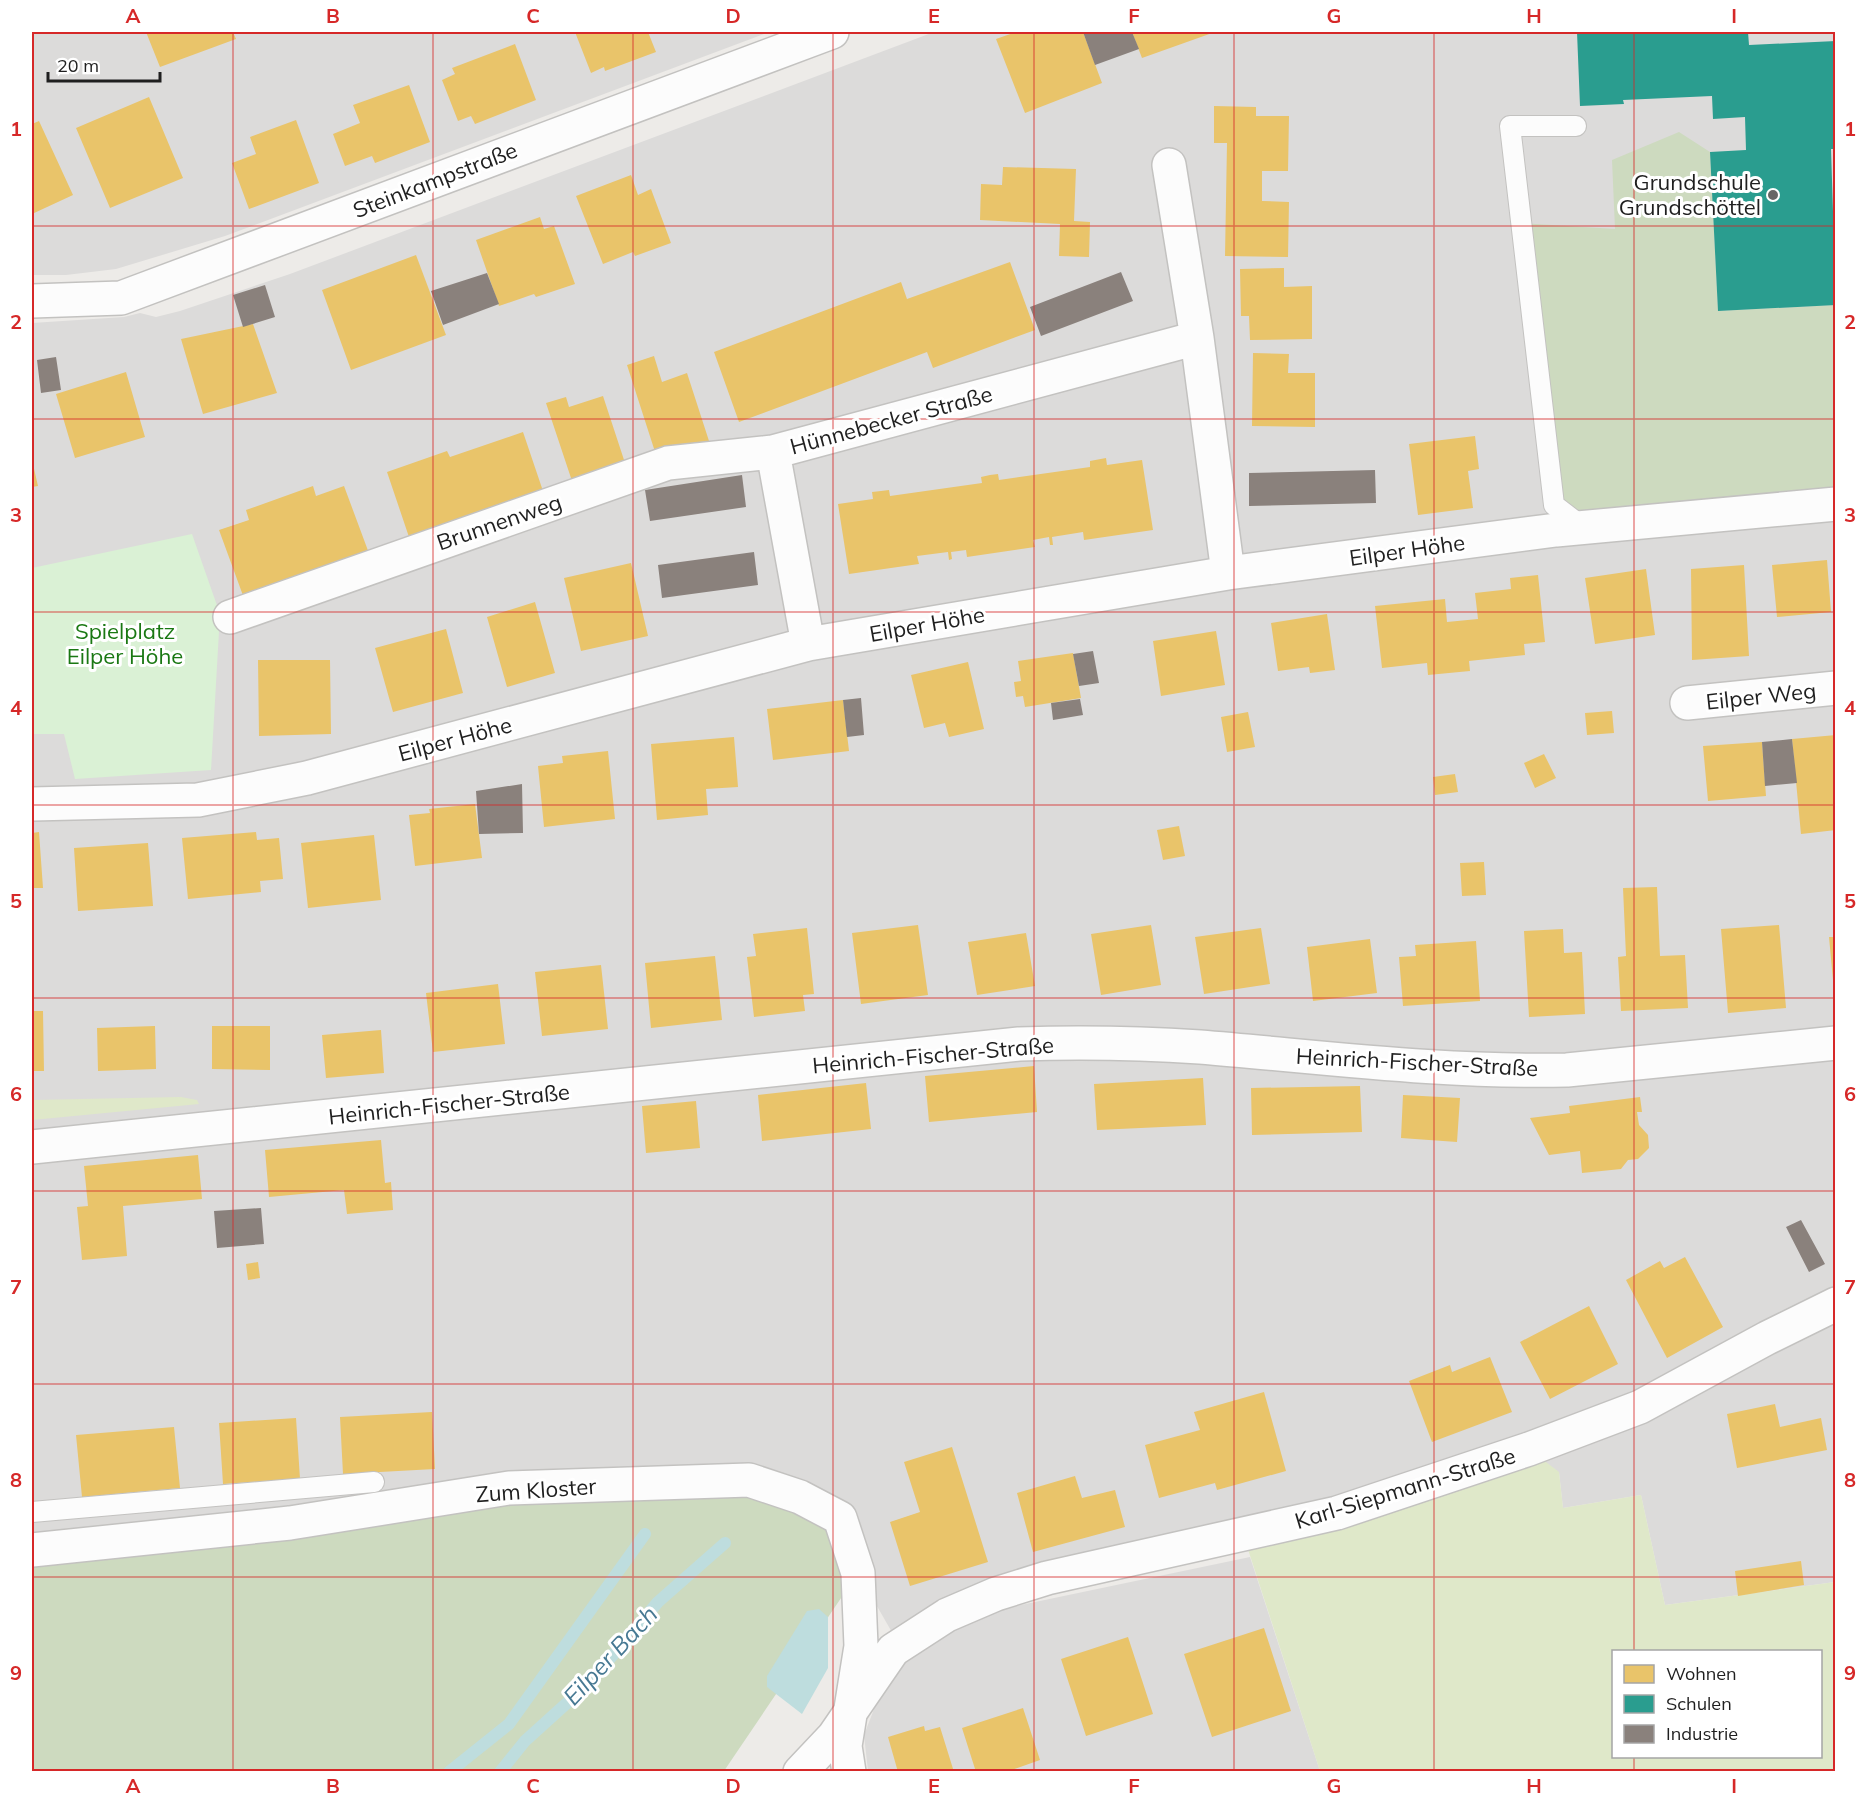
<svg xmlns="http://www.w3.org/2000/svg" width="1867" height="1803" viewBox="0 0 1867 1803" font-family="Mulish,sans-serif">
  <rect width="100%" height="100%" fill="#edebe8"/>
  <path fill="#dcdbda" d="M32 32H769L225 236 116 269 66 275H32Z
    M934 32H1835V1582L1665 1605 1641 1495 1563 1508 1559 1472 1047 1578 897 1641 858 1573 32 1550V323L124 317 140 313 156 317 180 311 290 274Z
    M1250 1557 1320 1771H868L864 1735 883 1686 912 1654 955 1626 1006 1608Z"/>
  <path fill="#dfe8c9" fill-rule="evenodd" d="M181 1097 197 1100 199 1104 32 1120V1100Z
    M1529 1449 1559 1472 1563 1508 1641 1495 1665 1605 1835 1582V1771H1320L1243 1534ZM1614 1652H1820V1756H1614Z"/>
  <path fill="#cddabf" d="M1679 132 1710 152 1718 311 1835 305V504L1584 528 1554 505 1522 223 1615 229 1612 160Z
    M749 1480 840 1518 858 1573 724 1771 32 1772V1550Z"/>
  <path fill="#daf1d5" d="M192 534 220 614 211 770 75 779 64 734H32V568Z"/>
  <path fill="#beddde" d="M819 1609 828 1617V1668L802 1714 767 1687V1676L807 1611Z"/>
  <path fill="#e9c46a" d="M146 32H233L236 39 160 67Z
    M575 32H648L656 52 605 71 604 67 591 73Z
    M1016 32H1083L1102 83 1025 113 996 39Z
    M1132 32H1215L1142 58Z
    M515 44 536 100 475 124 471 116 458 121 442 80 455 74 452 68Z
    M409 85 430 142 375 163 372 156 345 166 333 134 360 123 353 105Z
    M149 97 183 178 110 208 76 128Z
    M1214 106 1256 107V116H1289L1288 171H1262V201L1289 202 1288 257 1225 256 1227 143H1214Z
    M296 120 319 183 249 209 232 163 256 154 250 137Z
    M39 121 73 195 32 214V124Z
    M1003 167 1076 169 1074 221 1090 222 1089 257 1059 256 1060 224 980 220 981 184 1002 185Z
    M631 175 638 195 651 189 671 243 635 256 633 252 603 264 576 196Z
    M540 217 544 229 554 226 575 284 536 297 534 294 499 306 476 240Z
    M416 255 446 335 351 370 322 290Z
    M1010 262 1035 330 933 368 927 352 739 422 714 352 901 282 907 299Z
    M1284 268V287L1312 286V339L1250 340 1249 316H1241L1240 269Z
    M253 324 277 393 203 414 181 339Z
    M1253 353 1289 354 1288 373H1315V427L1252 426Z
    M654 356 662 382 687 373 709 441 657 458 627 365Z
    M126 372 145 437 75 458 56 394Z
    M603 396 626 466 573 484 546 403 566 397 569 407Z
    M523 432 545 497 409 537 387 472 447 451 450 457Z
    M1475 436 1479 469 1468 471 1473 508 1418 515 1409 444Z
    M1106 458 1107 465 1142 460 1153 530 1084 540 1083 532 1052 537 1053 545H1050L1049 537 1033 540 1035 547 967 557 966 550 951 552 952 559 949 560 948 552 917 556 919 564 849 574 838 504 873 499 872 492 881 491 889 490 890 496 982 483 981 477 990 475 998 474 999 480 1090 467V461Z
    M32 460 38 486 32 487Z
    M313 486 316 496 344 486 370 556 245 601 219 530 249 520 246 510Z
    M1827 560 1831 612 1777 617 1772 565Z
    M631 563 648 636 581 651 564 578Z
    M1744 565 1749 656 1692 660 1691 569Z
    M1646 569 1655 635 1595 644 1585 578Z
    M1538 575 1545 642 1524 644 1525 655 1469 661 1470 671 1428 675 1427 663 1382 668 1375 606 1445 599 1447 622 1478 619 1475 593 1511 589 1510 578Z
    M535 602 555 673 507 687 487 617Z
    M1327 614 1335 670 1310 673 1309 667 1278 671 1271 623Z
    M446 629 463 693 393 712 375 648Z
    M1216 631 1225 685 1161 696 1153 641Z
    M1073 653 1081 698 1025 707 1023 696 1016 697 1014 682 1021 681 1018 661Z
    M258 660H330L331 734 259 736Z
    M968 662 984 729 949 737 945 723 924 728 911 675Z
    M843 700 849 751 773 760 767 709Z
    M1612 711 1614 733 1587 735 1585 713Z
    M1248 712 1255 747 1227 752 1221 717Z
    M1836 735V830L1801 834 1792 739Z
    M734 737 738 787 706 789 708 815 657 820 651 744Z
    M1762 742 1766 796 1708 801 1703 746Z
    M608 751 615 819 544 827 538 766 563 763 562 756Z
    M1544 754 1556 778 1535 788 1524 763Z
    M1455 774 1458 792 1435 795 1433 777Z
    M475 804 482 858 415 866 409 815 430 813 429 809Z
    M1179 826 1185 856 1163 860 1157 830Z
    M39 832 43 888H32V833Z
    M256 832 257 840 279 838 283 879 260 881 261 892 188 899 182 838Z
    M374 835 381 900 308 908 301 843Z
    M148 843 153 906 78 911 74 848Z
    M1484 862 1486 895 1462 896 1460 863Z
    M1657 887 1660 956 1685 955 1688 1008 1621 1011 1618 957 1626 956 1623 888Z
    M918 925 928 995 861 1004 852 933Z
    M1151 925 1161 985 1101 995 1091 934Z
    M1779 925 1786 1008 1728 1013 1721 929Z
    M807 928 814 994 803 995 805 1011 754 1017 747 957 756 956 753 934Z
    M1261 928 1270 984 1204 994 1195 937Z
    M1563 929 1564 953 1582 952 1585 1014 1529 1017 1524 931Z
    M1026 933 1035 986 977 995 968 942Z
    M1829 937H1836V991H1834Z
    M1370 939 1377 993 1313 1001 1307 947Z
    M1476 941 1480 1001 1403 1006 1399 957 1416 956 1415 945Z
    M715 956 722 1020 651 1028 645 963Z
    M601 965 608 1029 542 1036 535 972Z
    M498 984 505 1044 433 1052 426 993Z
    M32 1011H43L44 1071H32Z
    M155 1026 156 1069 98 1071 97 1028Z
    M212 1026H270V1070L212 1069Z
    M381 1030 384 1073 326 1078 322 1035Z
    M1034 1066 1037 1112 929 1122 925 1076Z
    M1203 1078 1206 1125 1097 1130 1094 1084Z
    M866 1083 871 1129 762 1141 758 1095Z
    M1360 1086 1362 1132 1252 1135 1251 1088Z
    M1403 1095 1460 1098 1457 1142 1401 1138Z
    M1640 1097 1642 1112H1637L1639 1125 1648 1135 1649 1148 1638 1159 1628 1160 1621 1169 1582 1173 1580 1151 1549 1155 1530 1118 1570 1113 1569 1106Z
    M696 1101 700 1148 646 1153 642 1106Z
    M381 1140 385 1183 391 1182 393 1210 347 1214 344 1190 269 1197 265 1150Z
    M198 1155 202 1199 123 1206 127 1256 82 1260 77 1207 88 1206 84 1166Z
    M1685 1257 1723 1327 1667 1358 1626 1280 1660 1261 1664 1268Z
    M258 1262 260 1278 248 1280 246 1264Z
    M1589 1306 1618 1364 1550 1399 1520 1342Z
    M1490 1357 1512 1412 1432 1442 1409 1381 1450 1365 1452 1372Z
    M1264 1392 1286 1471 1217 1490 1215 1483 1159 1498 1145 1445 1200 1430 1194 1412Z
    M1775 1404 1780 1427 1821 1418 1827 1450 1737 1468 1727 1414Z
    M432 1412 435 1469 343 1474 340 1417Z
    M296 1418 300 1479 223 1484 219 1423Z
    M174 1427 180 1488 82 1497 76 1435Z
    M952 1447 988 1562 910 1586 890 1522 920 1512 904 1462Z
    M1075 1476 1082 1498 1115 1490 1125 1527 1033 1552 1017 1493Z
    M1801 1561 1804 1585 1738 1596 1735 1571Z
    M1264 1628 1291 1711 1212 1737 1184 1654Z
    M1128 1637 1153 1714 1086 1736 1061 1659Z
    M1023 1708 1040 1760 1006 1772H976L962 1728Z
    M924 1726 925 1731 940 1727 954 1772H898L888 1737Z"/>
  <path fill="#2a9d8f" d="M1577 32H1748L1749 45 1836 41V149H1831L1836 305 1718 311 1710 152 1746 150 1745 117 1713 119 1712 96 1623 100 1624 104 1580 106Z"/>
  <path fill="#8a817c" d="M1083 32H1132L1139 49 1095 65Z
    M1121 272 1133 301 1041 336 1030 307Z
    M487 273 499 304 443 325 431 291Z
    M265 285 275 317 243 327 233 295Z
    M56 357 61 390 41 393 37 360Z
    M1375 470 1376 503 1249 506V473Z
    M742 475 746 507 650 521 645 490Z
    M754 552 758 585 662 598 658 565Z
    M1093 651 1099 683 1079 686 1073 654Z
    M861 698 864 735 847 737 843 700Z
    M1080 699 1083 715 1053 720 1051 703Z
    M1792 739 1797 783 1765 786 1762 742Z
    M522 784 523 833 479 834 476 791Z
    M261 1208 264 1244 217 1248 214 1211Z
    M1801 1220 1825 1264 1809 1272 1786 1227Z"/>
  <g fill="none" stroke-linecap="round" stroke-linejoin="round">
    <path stroke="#beddde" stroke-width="12" d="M449 1772 509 1724 645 1534
      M500 1772 525 1741 589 1683 658 1602 725 1543"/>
    <g stroke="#c3c2c0" stroke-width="22">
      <path id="lane" d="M1576 126H1510L1554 505 1584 528
        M32 1512 374 1482"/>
    </g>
    <g stroke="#c3c2c0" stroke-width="36">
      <path id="street" d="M1169 165 1197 338 1228 573
        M32 301 121 298 832 32
        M230 617 668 463 773 452
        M808 644 773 452 1197 338
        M1687 703 1836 688
        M32 804 198 800 307 778 808 644 1228 573 1556 530 1836 504
        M32 1147 1019 1044C1079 1042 1140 1043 1200 1047 1322 1057 1444 1073 1567 1070L1836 1043
        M32 1550 290 1523 509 1488 749 1480 800 1497 840 1518 858 1573 861 1646 845 1746 849 1772
        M800 1772 834 1736 893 1650 947 1615 996 1594 1047 1578 1337 1513 1529 1449 1640 1407 1767 1338 1836 1304"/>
    </g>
    <use href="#lane" stroke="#fcfcfc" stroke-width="20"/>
    <use href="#street" stroke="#fcfcfc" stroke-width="33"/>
  </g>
  <path fill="none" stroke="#d62828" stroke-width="1.5" stroke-opacity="0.55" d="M233 32V1772M433 32V1772M633 32V1772M833 32V1772M1034 32V1772M1234 32V1772M1434 32V1772M1634 32V1652M32 226H1836M32 419H1836M32 612H1836M32 805H1836M32 998H1836M32 1191H1836M32 1384H1836M32 1577H1836M1634 1756V1772"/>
  <circle fill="#676665" stroke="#fff" stroke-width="2" cx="1773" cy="195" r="6"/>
  <g text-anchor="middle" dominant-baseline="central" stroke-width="6" stroke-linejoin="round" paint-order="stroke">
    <g font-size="22" fill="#1f1f1f" stroke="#fff">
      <text transform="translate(435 180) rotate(-21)">Steinkampstraße</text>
      <text transform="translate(891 420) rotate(-15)">Hünnebecker Straße</text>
      <text transform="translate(499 522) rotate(-19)">Brunnenweg</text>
      <text transform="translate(1407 550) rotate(-8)">Eilper Höhe</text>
      <text transform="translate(927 624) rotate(-10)">Eilper Höhe</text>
      <text transform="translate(1761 696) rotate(-6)">Eilper Weg</text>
      <text transform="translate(455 739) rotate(-15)">Eilper Höhe</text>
      <text transform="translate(933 1055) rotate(-5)">Heinrich-Fischer-Straße</text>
      <text transform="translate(1417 1062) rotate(3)">Heinrich-Fischer-Straße</text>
      <text transform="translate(449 1104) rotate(-6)">Heinrich-Fischer-Straße</text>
      <text transform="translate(1405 1488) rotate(-17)">Karl-Siepmann-Straße</text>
      <text transform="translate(536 1490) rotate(-4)">Zum Kloster</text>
    </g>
    <g font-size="22" fill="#1f1f1f" stroke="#fff" text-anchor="end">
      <text x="1761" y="182">Grundschule<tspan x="1761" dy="25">Grundschöttel</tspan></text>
    </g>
    <g font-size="22" fill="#1a7813" stroke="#fff">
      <text x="125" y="631">Spielplatz<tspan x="125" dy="25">Eilper Höhe</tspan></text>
    </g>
    <g font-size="24" font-style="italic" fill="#477993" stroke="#fff">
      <text transform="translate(610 1655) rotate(-47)">Eilper Bach</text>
    </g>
  </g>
  <rect width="1867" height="1803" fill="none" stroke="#ffffff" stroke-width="66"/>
  <rect x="1612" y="1650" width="210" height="108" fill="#ffffff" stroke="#a5a5a5" stroke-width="1.5"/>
  <rect x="1624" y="1665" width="30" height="18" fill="#e9c46a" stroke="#a5a5a5" stroke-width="1.5"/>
  <text x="1666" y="1680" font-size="18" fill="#1f1f1f">Wohnen</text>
  <rect x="1624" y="1695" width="30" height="18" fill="#2a9d8f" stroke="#a5a5a5" stroke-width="1.5"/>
  <text x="1666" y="1710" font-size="18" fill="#1f1f1f">Schulen</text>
  <rect x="1624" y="1725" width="30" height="18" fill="#8a817c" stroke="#a5a5a5" stroke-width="1.5"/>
  <text x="1666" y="1740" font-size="18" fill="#1f1f1f">Industrie</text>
  <path d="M48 72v9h112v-9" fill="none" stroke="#1f1f1f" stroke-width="3"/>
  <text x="57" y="72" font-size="18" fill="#1f1f1f" stroke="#ffffff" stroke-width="4.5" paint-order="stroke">20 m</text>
  <rect x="33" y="33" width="1801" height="1737" fill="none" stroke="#d62828" stroke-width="2"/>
  <g font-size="20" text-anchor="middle" font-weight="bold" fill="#d62828">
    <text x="133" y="23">A</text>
    <text x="333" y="23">B</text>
    <text x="533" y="23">C</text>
    <text x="733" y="23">D</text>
    <text x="934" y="23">E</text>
    <text x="1134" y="23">F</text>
    <text x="1334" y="23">G</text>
    <text x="1534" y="23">H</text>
    <text x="1734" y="23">I</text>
    <text x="16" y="136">1</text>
    <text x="1850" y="136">1</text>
    <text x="16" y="329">2</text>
    <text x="1850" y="329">2</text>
    <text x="16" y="522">3</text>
    <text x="1850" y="522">3</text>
    <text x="16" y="715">4</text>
    <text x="1850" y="715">4</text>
    <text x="16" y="908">5</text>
    <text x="1850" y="908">5</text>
    <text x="16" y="1101">6</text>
    <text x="1850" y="1101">6</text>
    <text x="16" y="1294">7</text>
    <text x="1850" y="1294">7</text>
    <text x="16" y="1487">8</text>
    <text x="1850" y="1487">8</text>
    <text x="16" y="1680">9</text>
    <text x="1850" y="1680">9</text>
    <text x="133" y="1793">A</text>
    <text x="333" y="1793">B</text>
    <text x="533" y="1793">C</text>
    <text x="733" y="1793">D</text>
    <text x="934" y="1793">E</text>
    <text x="1134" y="1793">F</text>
    <text x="1334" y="1793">G</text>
    <text x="1534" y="1793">H</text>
    <text x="1734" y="1793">I</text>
  </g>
</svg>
